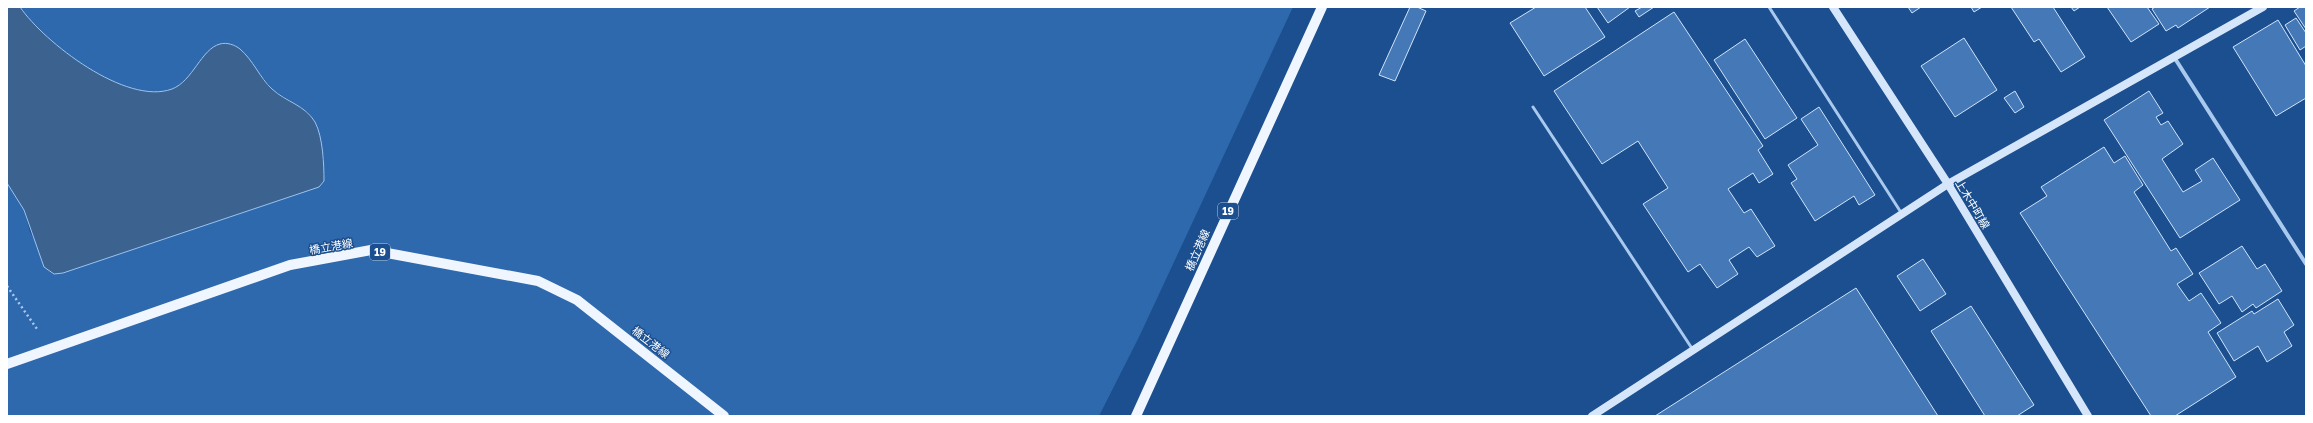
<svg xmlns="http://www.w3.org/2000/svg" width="2313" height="423" viewBox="0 0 2313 423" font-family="'Golos Text','Noto Sans JP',sans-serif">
  <rect width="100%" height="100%" fill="#1b4f8f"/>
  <path fill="#2e69ad" d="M20 7H1293L1139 337 1099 416H7V183L24 210 30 232 54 274 63 273 319 187 324 181V158L316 124 308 112 273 90 240 49 210 50C200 63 188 84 172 89 124 105 45 44 20 7Z"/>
  <path fill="#3c6290" stroke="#9cc4f0" d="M7 7H20C44 42 126 106 172 89 193 81 201 49 220 44 227 42 235 45 240 49 253 60 260 78 272 89 286 102 305 105 315 122 323 137 324 165 324 181L319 187 63 273 54 274 44 267 24 210 7 183Z"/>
  <path fill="#4478b7" stroke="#cfe3fa" d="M1410 7H1417L1426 11 1395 81 1379 75Z
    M1536 7H1585L1605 37 1544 76 1510 23Z
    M1597 7H1630L1608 23Z
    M1642 7H1654L1639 17 1635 11Z
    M1908 7H1921L1912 13Z
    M1971 7H1982L1974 12Z
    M2011 7H2053L2085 57 2061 72 2039 39 2034 42Z
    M2071 7H2080L2074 11Z
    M2107 7H2147L2159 24 2131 42Z
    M2155 7H2210L2178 28 2176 25 2166 31 2152 9Z
    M2300 7H2306V29L2294 11Z
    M1674 12 1763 146 1758 150 1773 174 1759 183 1753 173 1728 189 1744 213 1751 209 1775 246 1757 257 1749 247 1729 260 1738 274 1717 288 1700 264 1688 272 1643 204 1668 188 1638 141 1602 164 1554 91Z
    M2296 18 2306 33V46L2300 50 2285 25Z
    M2278 20 2306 66V98L2276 116 2233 47Z
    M1964 38 1997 90 1955 117 1921 66Z
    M1745 39 1797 118 1765 139 1714 60Z
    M2015 91 2024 107 2015 113 2004 98Z
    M2149 91 2163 113 2156 117 2161 125 2168 121 2183 144 2162 159 2183 192 2202 181 2195 170 2213 158 2240 200 2180 238 2104 120Z
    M1819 107 1875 195 1859 205 1854 196 1815 221 1791 183 1797 179 1788 165 1818 145 1801 119Z
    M2104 147 2114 163 2125 156 2143 185 2134 192 2171 251 2176 248 2193 274 2177 284 2189 301 2201 293 2221 323 2208 332 2236 377 2175 416H2151L2020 213 2047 196 2041 187Z
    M2242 246 2257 269 2265 264 2282 291 2256 308 2253 304 2242 312 2232 296 2219 304 2199 273Z
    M1923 259 1946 294 1920 311 1897 276Z
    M1856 288 1938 416H1655Z
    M2278 299 2294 325 2284 332 2292 346 2267 362 2258 346 2234 361 2217 333 2252 311 2254 314Z
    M1971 306 2034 405 2017 416H1985L1931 331Z"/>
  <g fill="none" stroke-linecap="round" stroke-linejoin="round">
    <path stroke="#a9c9ee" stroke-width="2.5" stroke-dasharray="2 3" stroke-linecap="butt" d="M7 286 37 329"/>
    <path stroke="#a9c9ee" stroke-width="3" d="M1769 7 1902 214
      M1533 107 1693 350"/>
    <path stroke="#a9c9ee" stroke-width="4" d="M2174 57 2306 264"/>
    <path stroke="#d6e6fa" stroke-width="8" d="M1833 7 1948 184 2088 416
      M1592 416 1948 184 2263 7"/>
    <path stroke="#f0f6ff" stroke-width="10" d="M7 364 290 265 371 250 538 281 577 300 724 416
      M1136 416 1322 7"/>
  </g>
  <g text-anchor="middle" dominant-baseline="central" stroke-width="3" stroke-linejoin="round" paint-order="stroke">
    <g fill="#1b4f8f" stroke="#bbcadd" stroke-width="1">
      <rect x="1218" y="203" width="20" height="16" rx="3"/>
      <rect x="370" y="244" width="20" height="16" rx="3"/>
    </g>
    <g font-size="10" font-weight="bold" fill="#fff">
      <text x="1228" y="211">19</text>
      <text x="380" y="252">19</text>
    </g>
    <g font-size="11" fill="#fff" stroke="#1b4f8f">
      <text transform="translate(1973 204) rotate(59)">上木中町線</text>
      <text transform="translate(331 246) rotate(-10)">橋立港線</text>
      <text transform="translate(1197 250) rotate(-66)">橋立港線</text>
      <text transform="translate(651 342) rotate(38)">橋立港線</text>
    </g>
  </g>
  <rect width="2313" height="423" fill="none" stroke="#ffffff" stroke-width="16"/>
</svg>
